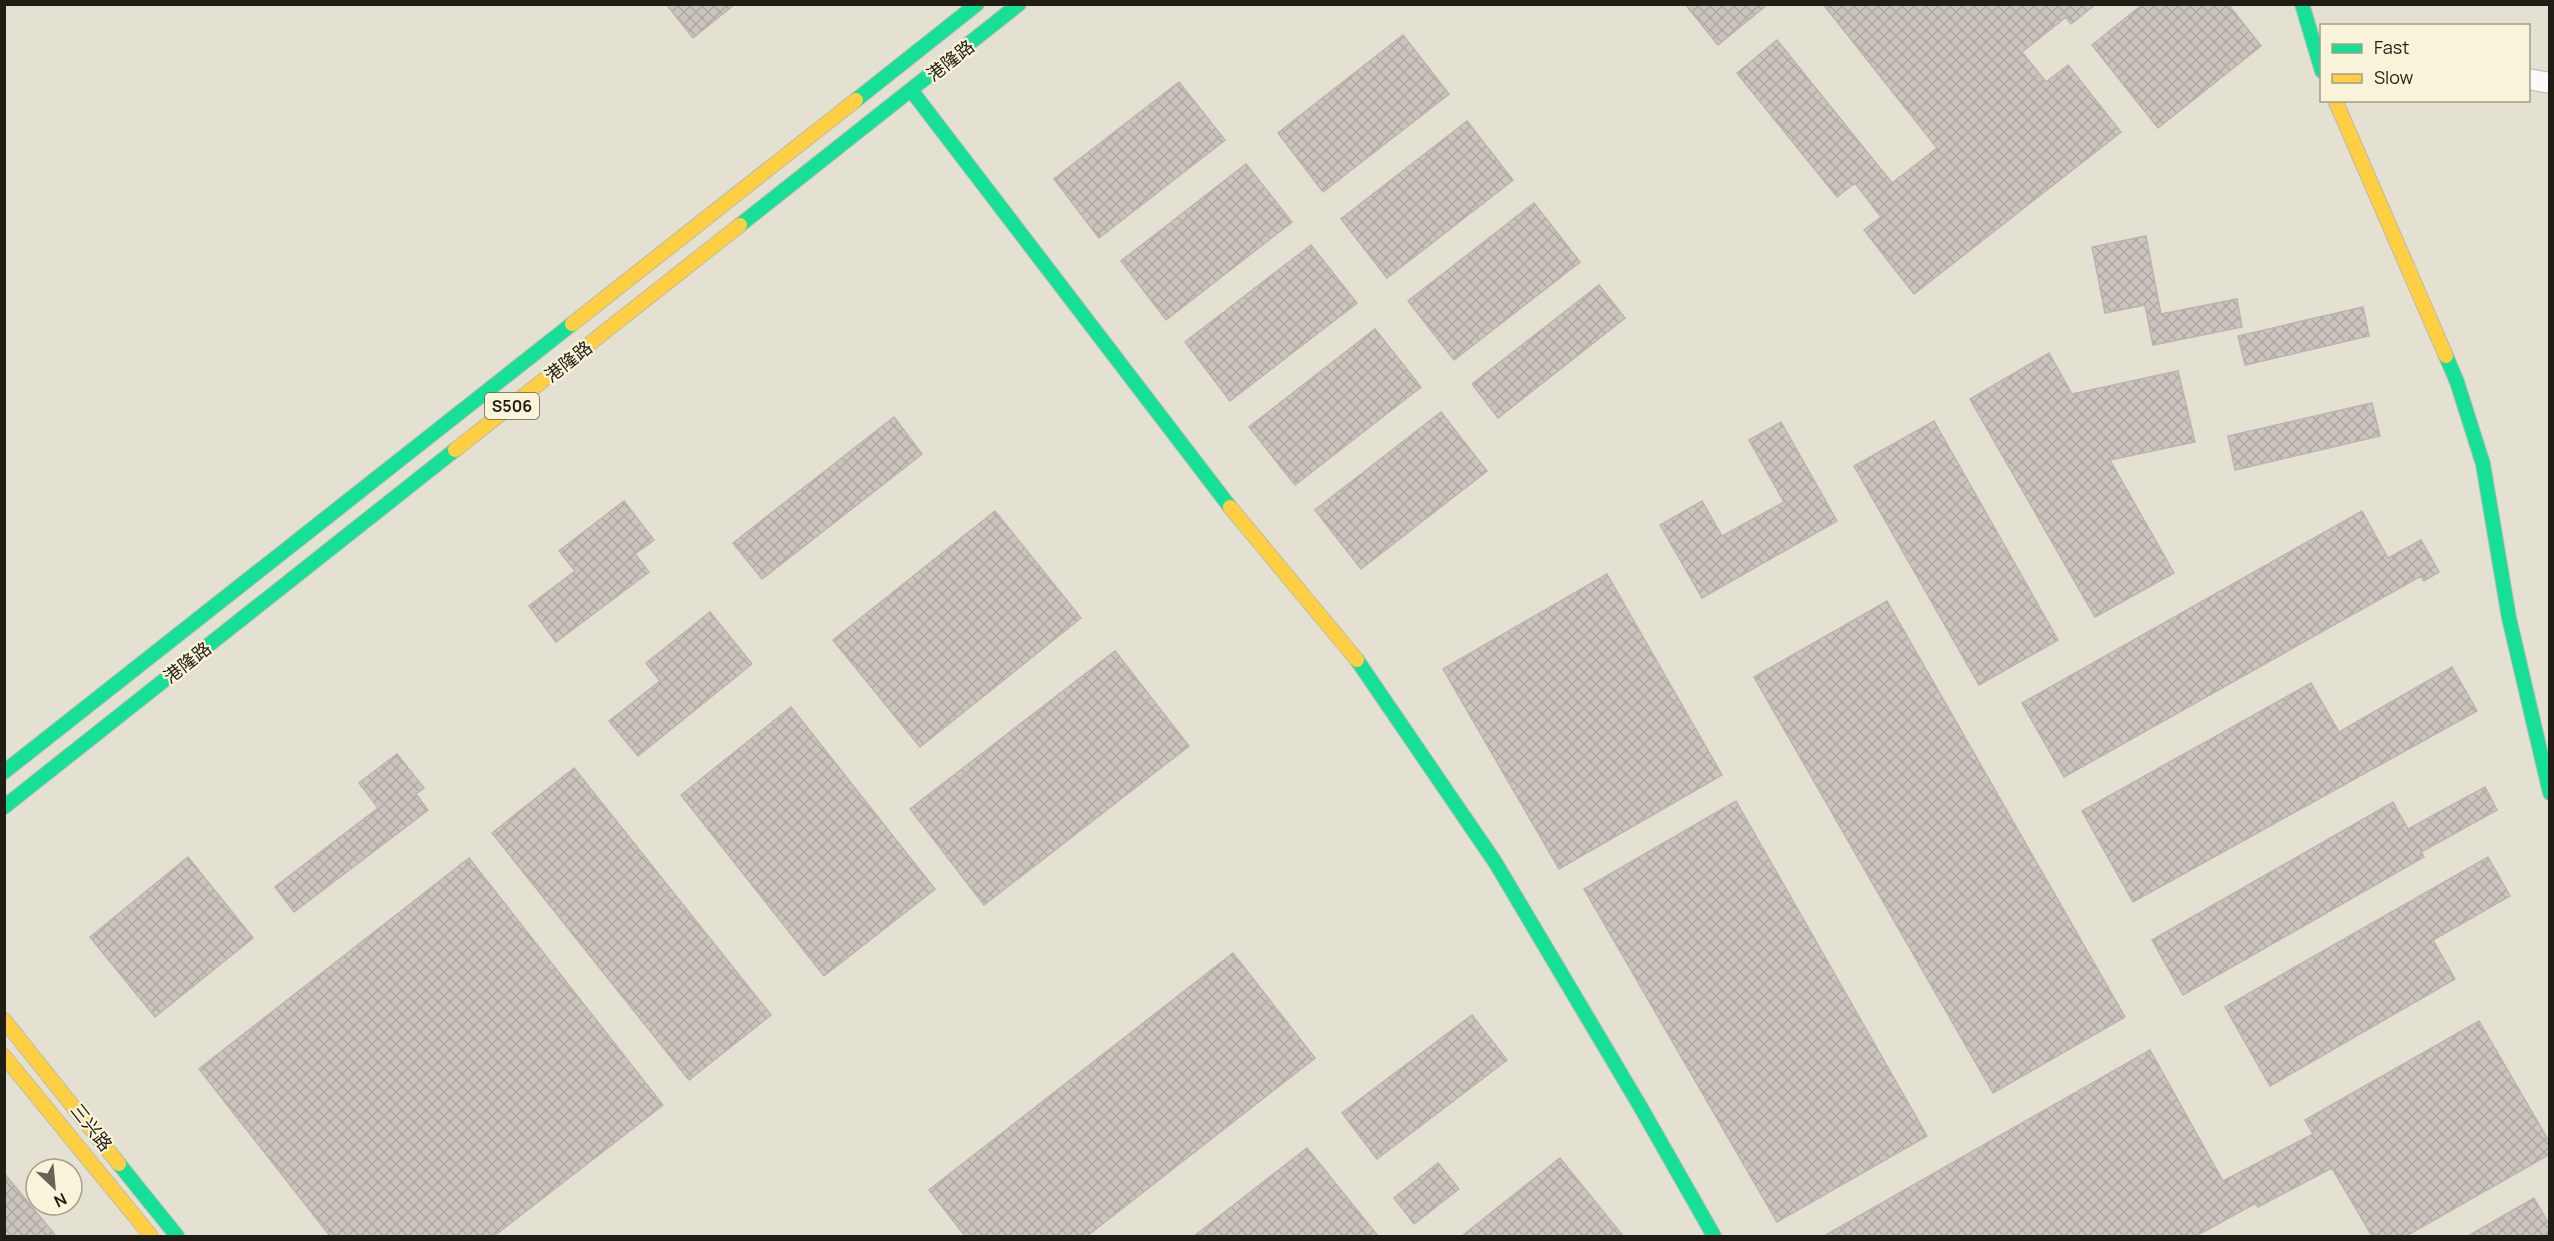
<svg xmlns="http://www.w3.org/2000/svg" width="2554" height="1241" viewBox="0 0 2554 1241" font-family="Manrope,'Noto Sans SC',sans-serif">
  <defs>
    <pattern id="building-cross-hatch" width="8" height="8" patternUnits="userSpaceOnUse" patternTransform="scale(1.5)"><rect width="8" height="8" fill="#ccc4be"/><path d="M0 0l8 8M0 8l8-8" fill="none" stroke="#afa8a2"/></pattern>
  </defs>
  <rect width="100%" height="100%" fill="#e4e1d3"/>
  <path fill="url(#building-cross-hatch)" stroke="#bbb4ae" stroke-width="1.5" d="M666 4H735L693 38Z
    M1685 4H1768L1718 45Z
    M1823 4H2096L2071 24 2066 17 2022 52 2046 82 2068 65 2121 132 1914 294 1864 230 1881 217 1855 183 1837 197 1737 73 1777 40 1892 183 1937 148Z
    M2143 4H2228L2261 46 2158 128 2092 45Z
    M1403 35 1449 94 1323 192 1278 133Z
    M1179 82 1225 140 1099 238 1054 179Z
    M1467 121 1513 180 1387 278 1341 219Z
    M1246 164 1292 222 1166 320 1121 261Z
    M1534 203 1580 262 1454 360 1408 301Z
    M2146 236 2161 314 2237 299 2242 327 2153 345 2145 305 2105 313 2092 247Z
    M1311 245 1357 303 1230 401 1185 342Z
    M1599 285 1625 318 1498 418 1472 384Z
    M2363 307 2369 336 2245 365 2238 336Z
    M1375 329 1421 387 1295 485 1249 427Z
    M2049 353 2072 394 2178 371 2195 442 2110 460 2174 573 2095 617 1970 399Z
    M2372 403 2380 436 2235 470 2228 436Z
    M1441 412 1487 471 1361 569 1315 510Z
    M894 417 922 454 762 579 733 543Z
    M1934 421 2058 640 1979 685 1854 466Z
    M1781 422 1837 521 1702 598 1660 525 1702 501 1722 536 1784 502 1749 440Z
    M624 501 654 540 635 554 649 572 556 642 529 606 575 571 559 551Z
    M995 511 1081 618 920 747 833 640Z
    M2362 511 2388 558 2421 540 2439 572 2424 581 2421 576 2064 777 2022 703Z
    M1607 574 1722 775 1559 869 1443 669Z
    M1887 601 2125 1017 1993 1093 1754 677Z
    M710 612 752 664 638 756 609 721 660 681 646 663Z
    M1115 651 1189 746 984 905 910 809Z
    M2452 667 2477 711 2133 902 2082 811 2311 683 2339 732Z
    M791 707 935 889 824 976 681 795Z
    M397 754 424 788 416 794 428 810 294 912 275 887 378 808 359 783Z
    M574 768 771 1015 689 1080 492 833Z
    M2485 787 2497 810 2421 852 2424 857 2183 995 2152 940 2393 802 2408 829Z
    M1736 801 1927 1136 1777 1222 1584 889Z
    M188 857 253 938 155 1017 90 937Z
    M2488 857 2510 896 2433 940 2455 979 2270 1086 2225 1007Z
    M469 858 663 1105 494 1236H330L199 1069Z
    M1233 953 1315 1058 1087 1236H965L929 1190Z
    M1472 1015 1507 1060 1377 1159 1342 1113Z
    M2479 1021 2550 1143V1154L2406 1236H2372L2332 1168 2258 1207 2256 1203 2196 1236H1824L2150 1050 2223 1181 2313 1134 2305 1120Z
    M1307 1148 1378 1236H1194Z
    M1560 1158 1623 1236H1462Z
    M1438 1163 1459 1189 1414 1224 1394 1198Z
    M4 1173 56 1236H4Z
    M2534 1198 2550 1226V1236H2468Z"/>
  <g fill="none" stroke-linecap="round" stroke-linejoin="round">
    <g stroke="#bcbaaf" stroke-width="22">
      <path id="street" d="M2528 79 2550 83"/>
    </g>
    <g stroke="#bcbaaf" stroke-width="16">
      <path id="fast" d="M2302 4 2322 71
        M911 90 1230 507
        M856 100 977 4
        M740 225 1019 4
        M2446 356 2457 382 2483 464 2509 618 2550 793
        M1357 660 1495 862 1640 1106 1714 1236
        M4 772 572 324
        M4 807 455 450
        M119 1164 177 1236"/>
    </g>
    <g stroke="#bcbaaf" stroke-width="16">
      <path id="slow" d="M2335 100 2446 356
        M572 324 856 100
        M455 450 740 225
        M1230 507 1357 660
        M4 1020 119 1164
        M4 1056 151 1236"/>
    </g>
    <use href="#street" stroke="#fbfaf8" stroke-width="20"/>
    <use href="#fast" stroke="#16e098" stroke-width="14"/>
    <use href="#slow" stroke="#ffcf43" stroke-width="14"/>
  </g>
  <g text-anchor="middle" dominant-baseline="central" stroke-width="4.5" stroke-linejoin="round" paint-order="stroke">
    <rect fill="#f9f3d9" stroke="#615e4f" stroke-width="1.5" x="485" y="393" width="54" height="26" rx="4.5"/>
    <g font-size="16" font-weight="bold" fill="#201e14">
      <text x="512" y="406">S506</text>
    </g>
    <g font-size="18" fill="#201e14" stroke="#f9f3d9">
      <text transform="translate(950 60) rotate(-38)">港隆路</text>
      <text transform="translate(568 361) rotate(-38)">港隆路</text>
      <text transform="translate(187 662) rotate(-38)">港隆路</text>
      <text transform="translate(92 1127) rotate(52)">三兴路</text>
    </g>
  </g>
  <rect width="2554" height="1241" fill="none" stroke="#201e14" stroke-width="12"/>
  <rect x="2320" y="24" width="210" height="78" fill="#f9f3d9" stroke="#a29e8a" stroke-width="1.5"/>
  <rect x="2332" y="44" width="30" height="9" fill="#16e098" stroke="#a29e8a" stroke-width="1.5"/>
  <text x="2374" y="54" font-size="18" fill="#201e14">Fast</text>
  <rect x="2332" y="74" width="30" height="9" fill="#ffcf43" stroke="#a29e8a" stroke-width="1.5"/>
  <text x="2374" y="84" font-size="18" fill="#201e14">Slow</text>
  <g transform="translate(54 1187) rotate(154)"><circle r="28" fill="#f9f3d9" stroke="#a29e8a" stroke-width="1.5"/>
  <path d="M0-4.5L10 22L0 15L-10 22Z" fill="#656257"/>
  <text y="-9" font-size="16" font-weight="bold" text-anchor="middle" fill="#201e14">N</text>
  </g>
</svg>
